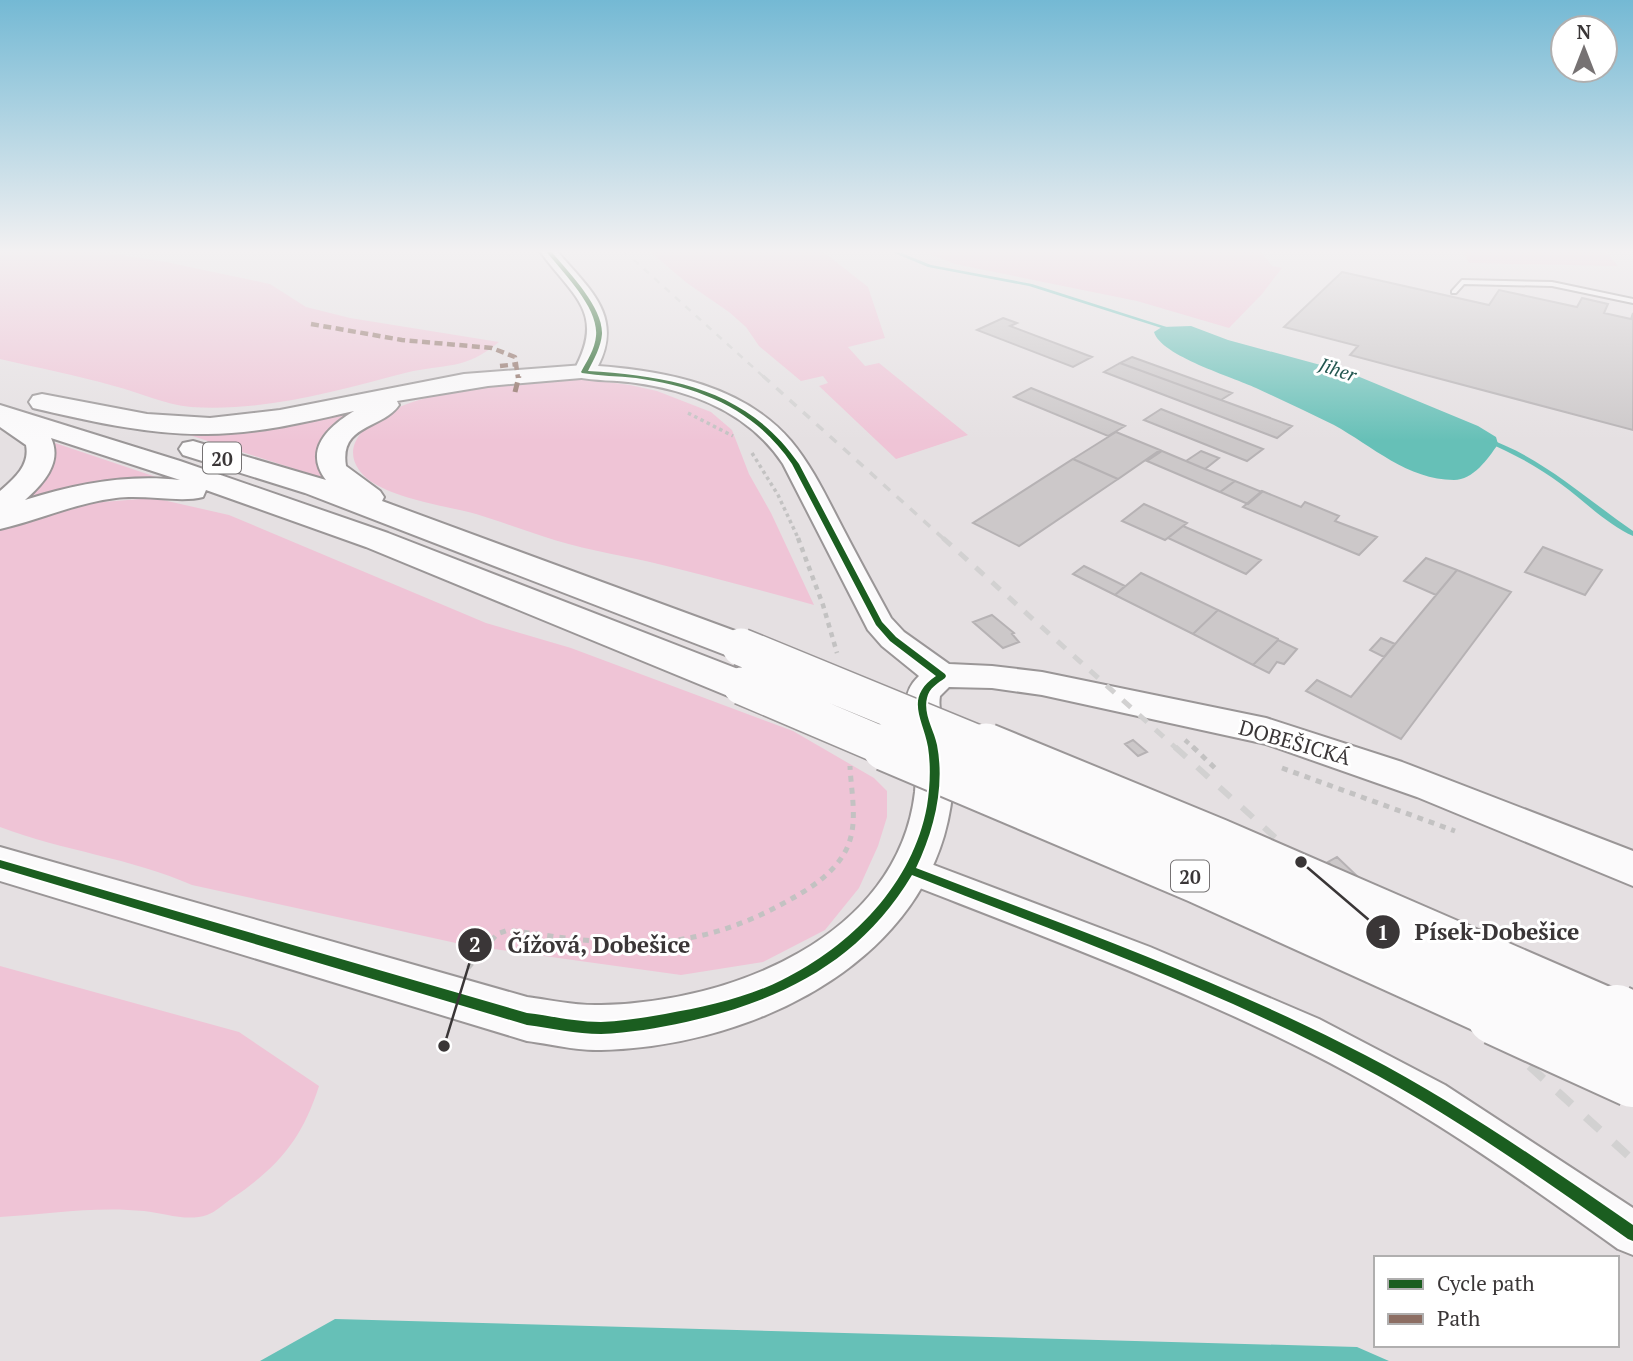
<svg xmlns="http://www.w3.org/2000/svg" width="1633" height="1361" viewBox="0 0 1633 1361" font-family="'PT Serif',serif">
  <rect width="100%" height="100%" fill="#e5e0e2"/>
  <path fill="#efc4d6" d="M0 250H88L166 262 270 284 306 307 350 318 499 342C464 371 446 363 405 373 336 391 263 412 191 407 166 405 138 392 114 386 76 375 38 368 0 359Z
    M648 250H821L868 287 885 338 848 347 865 366 879 363 968 435 896 459 819 386 828 383 823 376 801 381 759 346 746 327 729 312 687 283Z
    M920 250H1260L1272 266 1282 268 1262 294 1229 328 1137 301 955 264Z
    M1463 250H1604L1618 266 1469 263Z
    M584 379 630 385 657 391 711 412 732 430 749 474 771 513 814 605C759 590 705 575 650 562 614 554 577 548 542 536 520 529 499 521 476 514 447 506 377 497 359 470 344 449 360 430 378 418 429 386 525 380 584 379Z
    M376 402 319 464 323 478 180 432Z
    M52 442 165 480 0 513Z
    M154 498 229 515 486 623 571 648 793 731 874 778 887 791V817L878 846 859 888 825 930 763 962 681 975 465 945 192 885C131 858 63 851 0 827V529L89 503Z
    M0 966 239 1032 319 1086C302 1139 279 1166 234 1197 226 1202 216 1212 207 1215 187 1222 164 1213 144 1211 97 1206 47 1214 0 1217Z"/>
  <path fill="#66c0b7" d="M1191 326 1228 340 1350 373 1478 426 1496 437 1498 444C1488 459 1473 480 1454 480 1408 480 1372 446 1334 425 1308 412 1282 400 1256 388 1233 377 1161 356 1154 332L1162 327Z
    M335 1319 1357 1347 1389 1361H260Z"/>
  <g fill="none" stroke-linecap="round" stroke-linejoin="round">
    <path fill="#66c0b7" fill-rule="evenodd" d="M887 250H894L931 265 1032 284 1176 330 1171 331 1029 286 928 267Z
      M1486 438C1542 457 1585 498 1633 531V536C1608 525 1584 501 1561 484 1537 466 1512 453 1484 441L1483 440Z"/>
  </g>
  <path fill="#ccc8c9" stroke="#b6b2b4" stroke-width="2" d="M1342 272 1489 305 1499 290 1577 307 1582 298 1608 304 1604 313 1631 319 1633 313V430L1350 355 1358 346 1284 327Z
    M1003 318 1017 323 1010 326 1092 357 1073 367 977 330Z
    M1132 357 1232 393 1221 400 1120 363Z
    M1120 363 1221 400 1292 426 1277 438 1104 372Z
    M1031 388 1125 426 1108 436 1014 397Z
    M1161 409 1263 449 1247 461 1144 420Z
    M1116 432 1160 450 1118 479 1073 459Z
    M1162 451 1205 469 1235 481 1220 492 1147 461Z
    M1201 451 1219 458 1205 469 1186 461Z
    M1073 459 1118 479 1019 546 973 523Z
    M1235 481 1262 492 1248 504 1220 492Z
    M1262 491 1301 507 1305 502 1339 516 1335 521 1377 537 1359 555 1243 507Z
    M1144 504 1187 523 1165 540 1122 521Z
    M1183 526 1261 560 1246 574 1168 538Z
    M1543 547 1602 570 1585 595 1525 572Z
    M1426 558 1457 570 1436 595 1404 581Z
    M1084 566 1125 586 1115 595 1073 574Z
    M1457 570 1511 592 1401 739 1306 691 1317 680 1351 697Z
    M1141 573 1218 610 1193 634 1115 595Z
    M1218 610 1278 639V640L1253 665 1193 634Z
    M992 615 1014 633 1012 634 1019 642 1003 648 973 622Z
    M1381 638 1395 644 1384 657 1370 650Z
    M1278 640 1297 649 1284 664 1277 662 1269 673 1253 665Z
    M1133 740 1147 752 1138 756 1125 744Z
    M1337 857 1357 876 1348 881 1328 862Z"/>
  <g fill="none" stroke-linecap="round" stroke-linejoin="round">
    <g stroke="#9a9697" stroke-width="4">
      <path id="service" d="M1462 280 1552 282 1633 299V303L1552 286 1464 284 1456 293H1452V291Z"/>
    </g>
    <g stroke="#9a9697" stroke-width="4">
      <path id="minor" d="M910 856 1150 947 1319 1019 1445 1085 1633 1208V1255L1618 1249C1530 1186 1442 1123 1347 1072 1203 995 1050 939 899 880L894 870 899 860Z"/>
    </g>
    <g stroke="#9a9697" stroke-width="4">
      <path id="tertiary" d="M539 250H556C588 288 624 315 598 366 667 371 744 386 791 441 811 465 824 492 838 519 855 552 873 585 891 618L904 632 949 664 992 666 1042 672 1266 718 1402 762 1633 851V886L1417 797 1266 744 1042 695 992 688 949 687 940 696C937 714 947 729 950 747 956 776 952 808 944 836 902 977 737 1047 601 1050 576 1051 551 1044 527 1041L0 881V847L527 997C551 1000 576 1006 601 1005 729 1003 898 938 915 792 916 778 917 763 915 749 911 722 895 699 919 676L882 646 868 630 783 464C750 414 694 391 636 383 616 380 595 381 576 377L573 372C607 312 573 297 539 250Z"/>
    </g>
    <g stroke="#9a9697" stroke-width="4">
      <path id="trunk" d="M584 365 593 367 596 372 593 377 488 386 397 401 399 405C383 429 339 424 346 466L380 491 384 497 382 501 754 638 760 647 754 656 741 659 728 656 305 493 183 455 179 449 183 443 193 441 326 480C303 450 328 427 354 411 306 422 256 434 207 434 149 435 89 421 33 408L29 402 33 396 42 394 147 414 210 418 280 410 464 374Z
        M0 405 180 461 388 533 756 676 761 686 756 696 742 700 728 696 366 547 206 490 203 497C180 503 143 494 116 498 75 503 39 520 0 529V491C15 478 30 465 26 445L0 427ZM51 438 180 480C127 474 75 484 25 500 42 485 63 463 51 438Z"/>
    </g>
    <path stroke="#c3c2c2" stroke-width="3.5" stroke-dasharray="3.5 3.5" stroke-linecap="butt" d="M688 413 733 436
      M752 453 778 495 799 540"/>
    <path stroke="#c3c2c2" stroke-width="4.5" stroke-dasharray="5 5" stroke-linecap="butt" d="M798 538 823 605 837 653
      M1185 740 1195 749"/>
    <path stroke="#c3c2c2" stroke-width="5" stroke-dasharray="6 6" stroke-linecap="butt" d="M1193 747 1218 771
      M1282 768 1455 831
      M468 968 497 934 508 930C618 946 690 957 791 899 815 886 842 867 850 840 857 817 851 790 850 766"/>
    <use href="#service" fill="#fbfafb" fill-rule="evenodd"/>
    <use href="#minor" fill="#fbfafb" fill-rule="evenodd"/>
    <use href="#tertiary" fill="#fbfafb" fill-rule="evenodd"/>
    <use href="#trunk" fill="#fbfafb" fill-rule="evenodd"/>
    <path stroke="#d2d1d1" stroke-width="2.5" stroke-dasharray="7 7" stroke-linecap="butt" d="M623 250 765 378"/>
    <path stroke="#d2d1d1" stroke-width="3.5" stroke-dasharray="9 9" stroke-linecap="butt" d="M763 376 945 540"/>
    <path stroke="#d2d1d1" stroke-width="5" stroke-dasharray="11 11" stroke-linecap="butt" d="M943 538 1177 749"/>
    <path stroke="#d2d1d1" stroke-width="6" stroke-dasharray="15 15" stroke-linecap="butt" d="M1175 747 1474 1017"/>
    <path stroke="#d2d1d1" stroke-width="8" stroke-dasharray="19 19" stroke-linecap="butt" d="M1473 1015 1633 1160"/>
    <g stroke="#9a9697" stroke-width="40" stroke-linecap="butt">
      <path id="trunk-bridge-far2" d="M741 647 990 749
        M742 686 890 749"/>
    </g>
    <g stroke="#9a9697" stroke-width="51" stroke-linecap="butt">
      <path id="trunk-bridge-far1" d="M886 747 1197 879 1501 1017
        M986 747 1217 842 1620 1017"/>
    </g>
    <g stroke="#9a9697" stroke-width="64" stroke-linecap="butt">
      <path id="trunk-bridge" d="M1497 1015 1633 1077
        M1616 1015 1633 1023"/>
    </g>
    <use href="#trunk-bridge-far2" stroke="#fbfafb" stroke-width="37"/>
    <use href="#trunk-bridge-far1" stroke="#fbfafb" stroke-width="47"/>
    <use href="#trunk-bridge" stroke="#fbfafb" stroke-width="60"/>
    <path stroke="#8d6e63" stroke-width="4.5" stroke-dasharray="8 4.5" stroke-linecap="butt" d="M311 324 402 340 492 348 515 357 518 378
      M500 366 518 364"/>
    <path stroke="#8d6e63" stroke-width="5" stroke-dasharray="10 5" stroke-linecap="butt" d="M515 392 519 376"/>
    <g stroke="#fff" stroke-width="4">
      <path id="cycleway" d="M545 250H550C567 271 603 306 602 334 601 347 594 359 588 371 672 376 748 390 799 464L882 622 896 637 945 674 946 676 945 678C938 683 929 688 927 698 923 714 934 730 937 745 945 787 934 830 916 868 1067 926 1221 980 1365 1055 1459 1104 1546 1165 1633 1225V1241L1628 1239C1540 1177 1452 1114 1356 1064 1214 988 1061 934 912 875 861 961 781 1001 686 1022 658 1028 629 1033 601 1034 576 1034 552 1028 527 1025L0 868V860L527 1013C552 1016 576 1022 601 1022 622 1021 644 1018 665 1014 705 1007 746 998 782 980 851 946 913 884 927 806 930 787 931 766 928 747 923 718 904 698 936 676L890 641 876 625 792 464C755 409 700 387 636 378 618 376 600 376 582 373L581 372C587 361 595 349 596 336 599 307 562 272 545 250Z"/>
    </g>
    <use href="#cycleway" fill="#1b5e20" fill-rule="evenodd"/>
  </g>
  <linearGradient id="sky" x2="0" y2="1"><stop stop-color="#74b9d4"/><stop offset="0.57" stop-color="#f3f1f2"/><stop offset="1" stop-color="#f3f1f2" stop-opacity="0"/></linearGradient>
  <rect width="1633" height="441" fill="url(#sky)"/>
  <g text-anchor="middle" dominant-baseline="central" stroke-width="6" stroke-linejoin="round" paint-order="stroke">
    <g font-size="19" font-style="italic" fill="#235750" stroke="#fff">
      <text transform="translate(1338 369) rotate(19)">Jiher</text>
    </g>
    <g fill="#fff" stroke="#757273" stroke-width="2">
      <rect x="203" y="442.5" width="38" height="31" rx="5"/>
      <rect x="1171" y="860.5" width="38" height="31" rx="5"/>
    </g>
    <g font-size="19" font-weight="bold" fill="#3a3637">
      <text x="222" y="458">20</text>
      <text x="1190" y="876">20</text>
    </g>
    <g font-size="21" fill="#3a3637" stroke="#fff">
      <text transform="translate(1295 742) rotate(16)">DOBEŠICKÁ</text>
    </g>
  </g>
  <path fill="none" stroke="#3a3637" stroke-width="2.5" d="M1301 862L1383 932M444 1046L475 945"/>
  <g fill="#3a3637" stroke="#fff" stroke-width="2.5">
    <circle cx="1301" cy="862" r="7"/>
    <circle cx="444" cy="1046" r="7"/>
    <circle cx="1383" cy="932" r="18"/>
    <circle cx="475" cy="945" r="18"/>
  </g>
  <g font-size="21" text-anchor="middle" font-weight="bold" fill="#fff">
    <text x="1383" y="940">1</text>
    <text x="475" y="952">2</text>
  </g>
  <g font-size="23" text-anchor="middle" font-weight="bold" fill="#3a3637" stroke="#fff" stroke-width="6" stroke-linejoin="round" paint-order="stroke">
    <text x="1497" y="940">Písek-Dobešice</text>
    <text x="599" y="953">Čížová, Dobešice</text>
  </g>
  <rect x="1374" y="1256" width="245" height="91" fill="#ffffff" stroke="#b0afaf" stroke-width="2"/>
  <rect x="1388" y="1279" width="35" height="10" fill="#1b5e20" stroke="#b0afaf" stroke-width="2"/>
  <text x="1437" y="1291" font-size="21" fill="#3a3637">Cycle path</text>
  <rect x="1388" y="1314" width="35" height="10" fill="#8d6e63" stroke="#b0afaf" stroke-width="2"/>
  <text x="1437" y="1326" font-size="21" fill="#3a3637">Path</text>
  <g transform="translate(1584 49)"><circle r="33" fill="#ffffff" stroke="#b0afaf" stroke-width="2"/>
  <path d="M0-5L12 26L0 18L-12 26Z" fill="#767273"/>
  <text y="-10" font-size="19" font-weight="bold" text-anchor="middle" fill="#3a3637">N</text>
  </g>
</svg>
